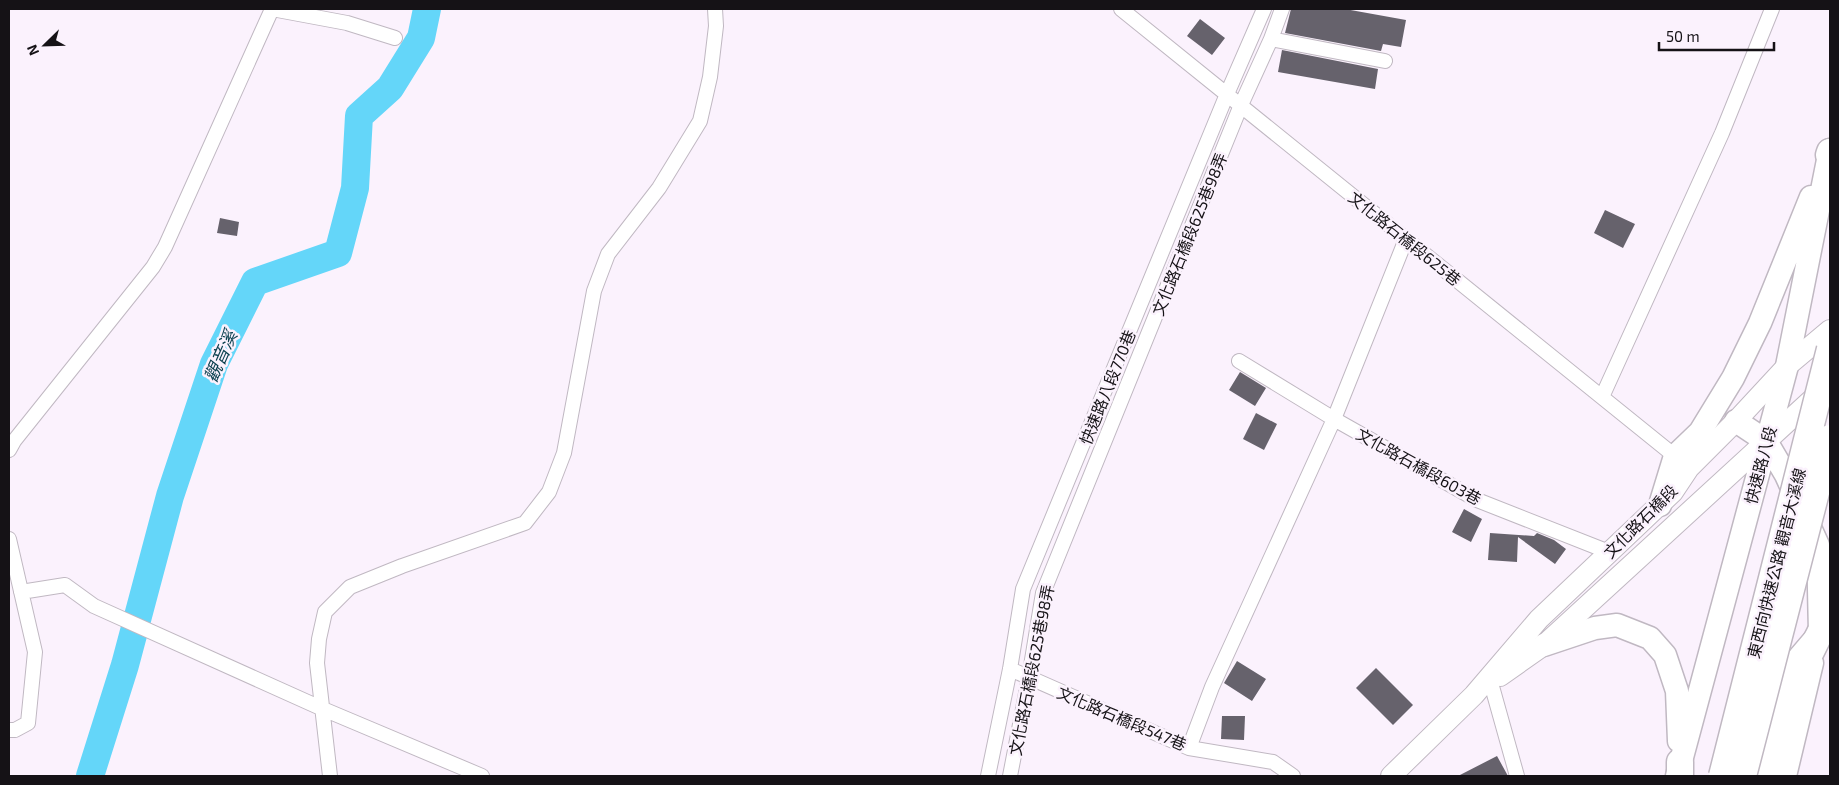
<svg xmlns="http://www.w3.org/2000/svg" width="1839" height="785" viewBox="0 0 1839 785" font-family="'Exo 2','Noto Sans TC',sans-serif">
  <rect width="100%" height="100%" fill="#fbf2fd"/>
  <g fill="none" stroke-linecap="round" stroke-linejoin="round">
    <path stroke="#64d6f9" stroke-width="28" d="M90 776 125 665 170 496 214 364 255 282 338 253 355 188 359 116 390 88 421 38 427 9"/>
  </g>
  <path fill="#66626c" d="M1291 9H1345L1406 20 1401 47 1383 44 1381 51 1285 33Z
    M1200 19 1225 38 1212 55 1187 36Z
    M1282 50 1378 69 1375 89 1278 72Z
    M1605 210 1635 224 1623 248 1594 233Z
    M220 218 239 222 237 236 217 233Z
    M1240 372 1266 388 1255 406 1229 390Z
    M1256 413 1277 424 1264 450 1243 439Z
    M1464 509 1482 519 1471 542 1452 532Z
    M1490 533 1534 536 1537 533 1554 540 1566 549 1555 564 1518 537 1517 562 1488 560Z
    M1237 661 1266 679 1252 701 1224 683Z
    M1376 668 1413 705 1393 725 1356 688Z
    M1222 716H1245L1244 740 1221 739Z
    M1497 756 1508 776H1458Z"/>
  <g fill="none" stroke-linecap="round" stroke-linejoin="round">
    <g stroke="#c0b8c2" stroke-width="16">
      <path id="street" d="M272 9 347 23 395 38
        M1121 9 1681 461
        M1271 39 1385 61
        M1239 361 1334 419 1477 500 1609 552
        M1602 397 1722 133 1772 9
        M9 450 14 441 153 267 165 247 272 9
        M9 539 35 652 28 723 15 730H9
        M21 592 65 585 94 606 323 709 482 776
        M1010 669 1189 748 1273 762 1293 776
        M1491 683 1517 776
        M1189 748 1212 687 1334 419 1406 239
        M330 776 317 663 319 639 325 612 350 587 402 566 525 523 549 492 564 453 594 291 608 254 659 188 700 121 710 77 716 26 715 9
        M988 776 1010 669 1023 589 1227 94 1264 9
        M1010 776 1029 678 1043 593 1241 105 1271 39 1282 9"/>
    </g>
    <g stroke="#c0b8c2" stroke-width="22">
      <path id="secondary" d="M1500 676 1544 645 1820 392
        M1391 776 1474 695 1539 619 1673 492 1689 468 1736 421 1787 366 1830 330"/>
    </g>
    <g stroke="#c0b8c2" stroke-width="25">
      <path id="primary" d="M1736 421 1766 441 1786 475 1818 545 1820 633 1779 681 1773 705
        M1660 505 1675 456 1700 432 1733 378 1760 323 1811 197
        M1544 645 1595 628 1617 625 1650 638 1665 655 1677 691 1679 741
        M1677 776 1787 366 1830 150
        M1785 776 1812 663"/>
    </g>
    <g stroke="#c0b8c2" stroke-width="29">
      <path id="highway" d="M1829 155 1830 152
        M1680 762V776
        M1769 776 1787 700 1820 633"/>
    </g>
    <use href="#street" stroke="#fff" stroke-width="14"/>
    <use href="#secondary" stroke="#fff" stroke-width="20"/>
    <use href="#primary" stroke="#fff" stroke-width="22"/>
    <use href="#highway" stroke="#fff" stroke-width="26"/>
    <g stroke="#c0b8c2" stroke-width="29" stroke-linecap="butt">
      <path id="highway-bridge" d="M1722 776 1830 349
        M1743 776 1830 438"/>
    </g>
    <use href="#highway-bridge" stroke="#fff" stroke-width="26"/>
  </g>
  <g text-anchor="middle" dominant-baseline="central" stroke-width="5" stroke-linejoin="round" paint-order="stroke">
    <g font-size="16" fill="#151216" stroke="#fbf2fd">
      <text transform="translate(1189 234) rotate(-68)">文化路石橋段625巷98弄</text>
      <text transform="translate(1405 238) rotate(39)">文化路石橋段625巷</text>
      <text transform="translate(1107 387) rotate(-68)">快速路八段770巷</text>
      <text transform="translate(1760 465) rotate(-75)">快速路八段</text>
      <text transform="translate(1419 466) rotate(29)">文化路石橋段603巷</text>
      <text transform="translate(1640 521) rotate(-45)">文化路石橋段</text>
      <text transform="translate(1776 563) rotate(-76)">東西向快速公路 觀音大溪線</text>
      <text transform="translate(1031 670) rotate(-79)">文化路石橋段625巷98弄</text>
      <text transform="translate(1122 718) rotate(23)">文化路石橋段547巷</text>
    </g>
    <g font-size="18" font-style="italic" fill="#083e4c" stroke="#fbf2fd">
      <text transform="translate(220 356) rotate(-66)">觀音溪</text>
    </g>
  </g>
  <rect width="1839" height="785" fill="none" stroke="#151216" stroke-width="20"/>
  <g transform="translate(45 45) rotate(247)" stroke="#fbf2fd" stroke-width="4" paint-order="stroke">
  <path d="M0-4L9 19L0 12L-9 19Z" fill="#151216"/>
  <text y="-8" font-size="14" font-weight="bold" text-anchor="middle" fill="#151216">N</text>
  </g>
  <path d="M1659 42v8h115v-8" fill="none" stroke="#151216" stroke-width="2.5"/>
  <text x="1666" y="42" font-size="15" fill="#151216" stroke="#fbf2fd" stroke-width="4" paint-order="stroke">50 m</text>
</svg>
